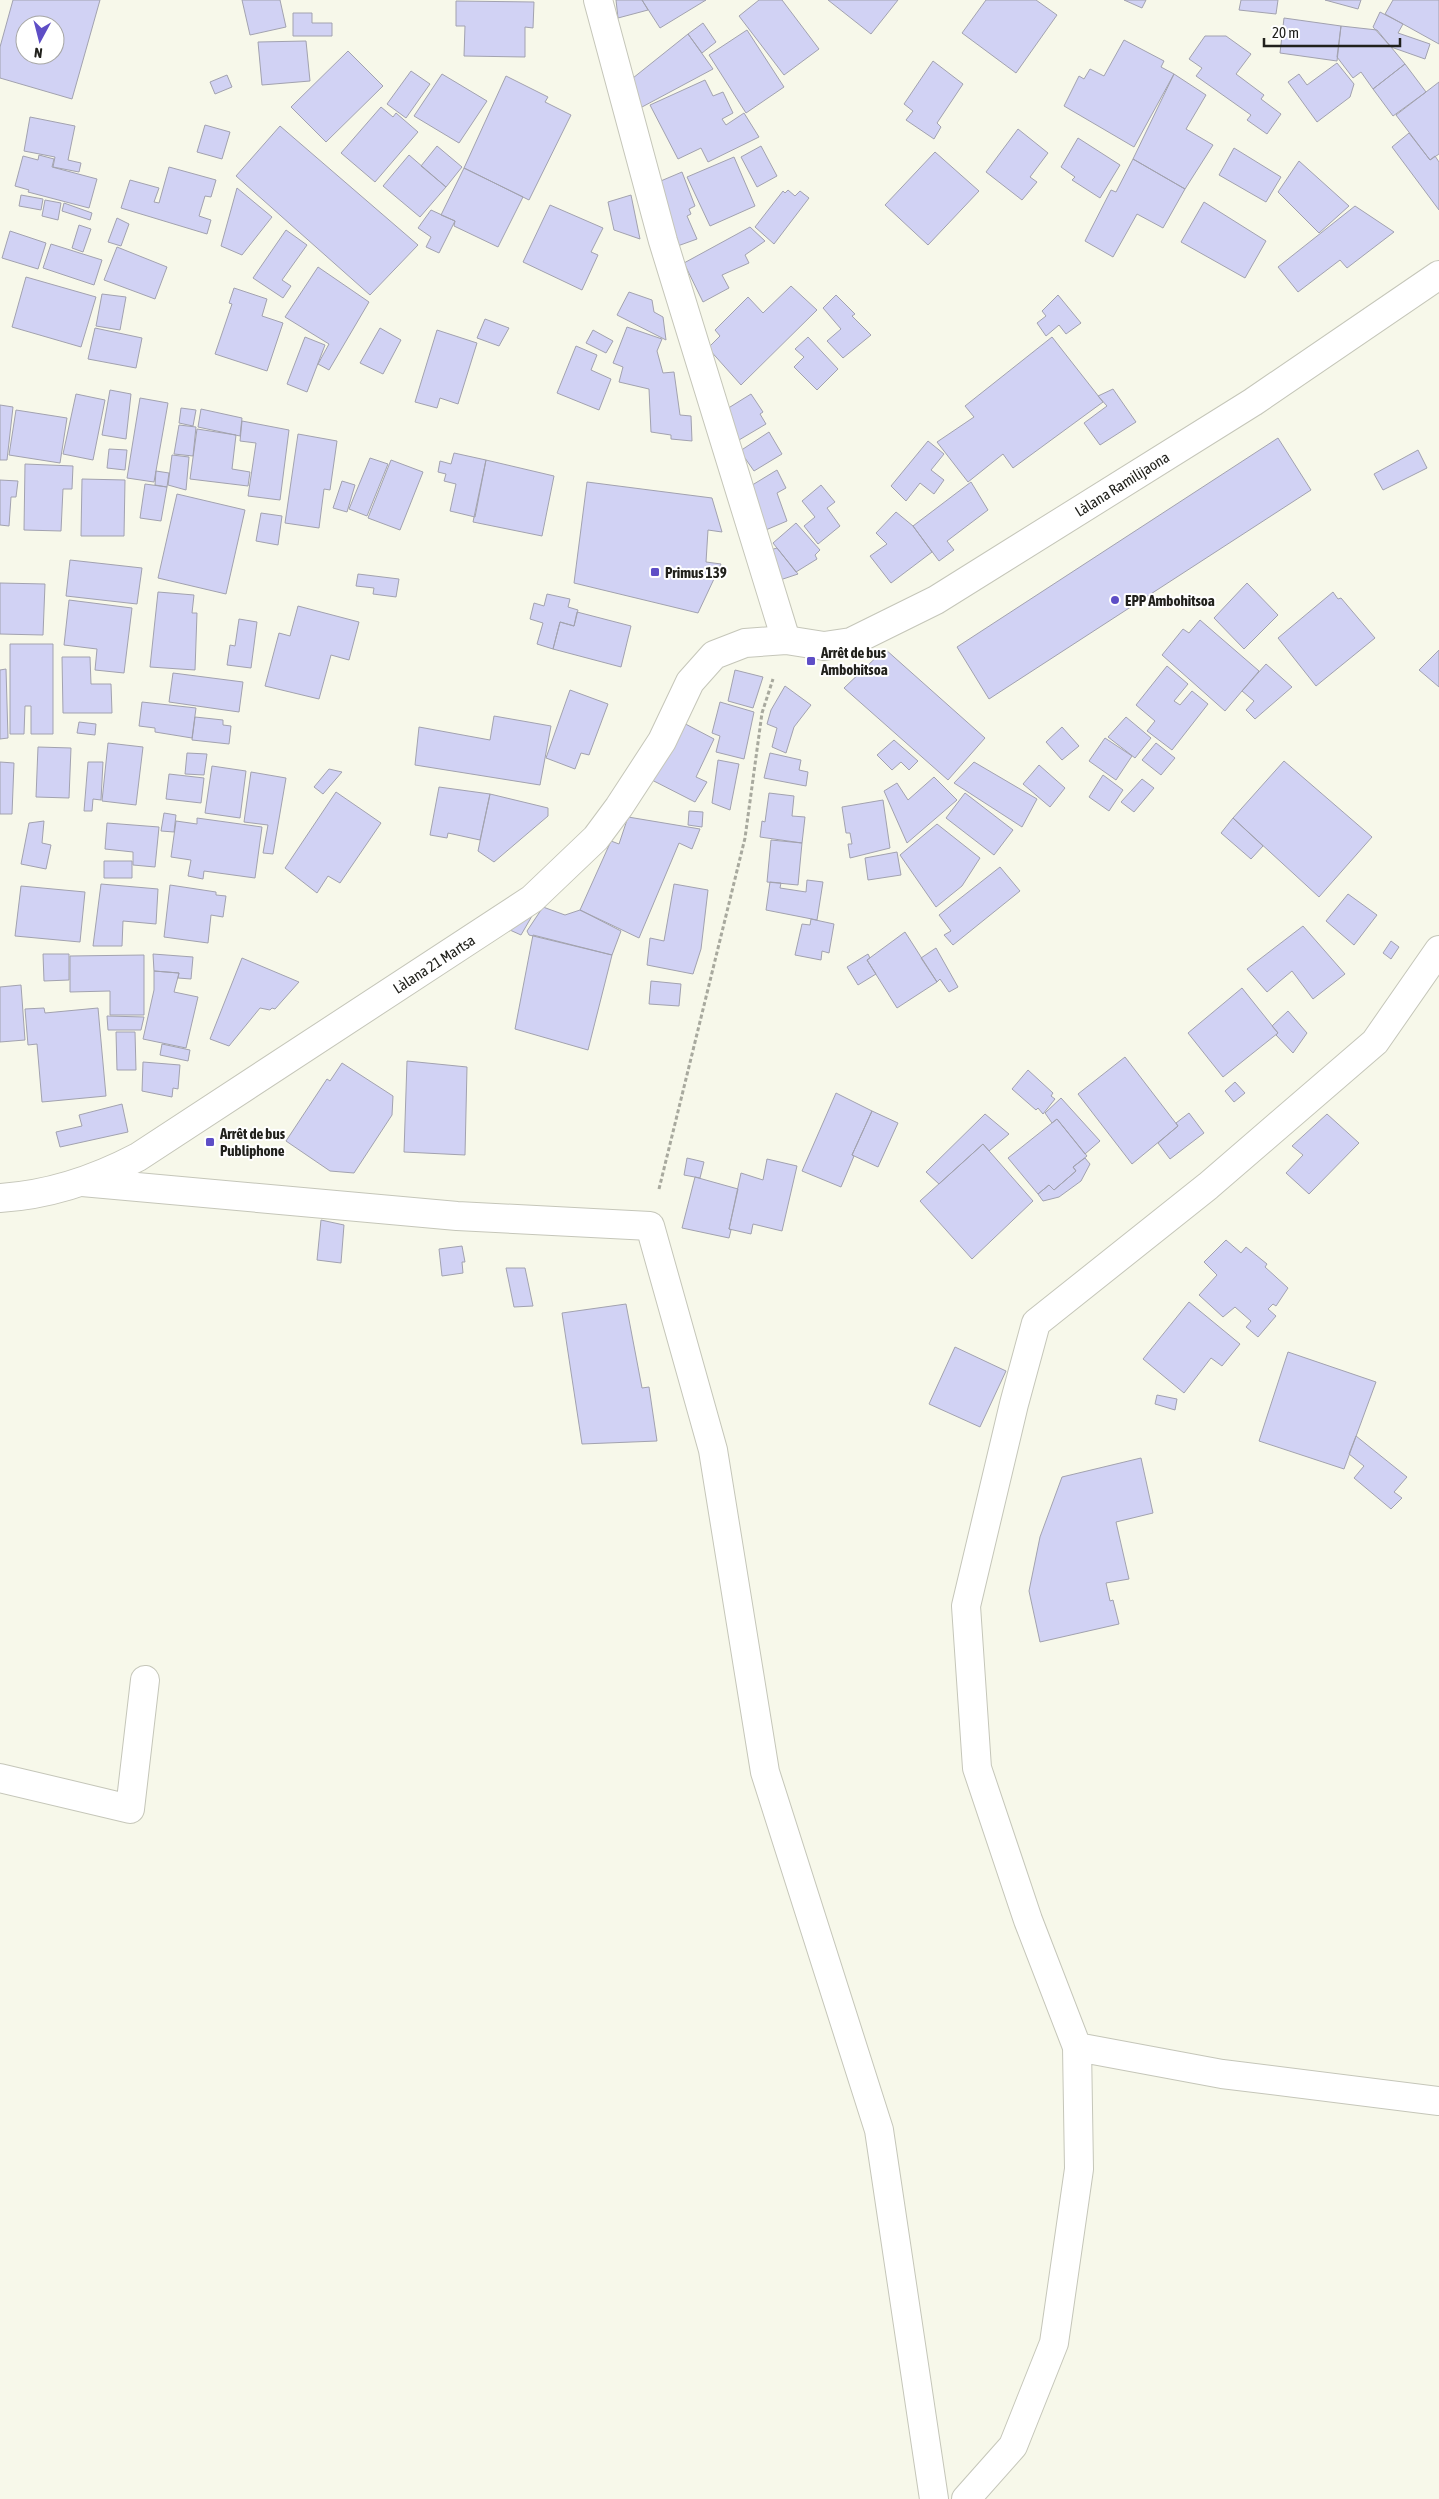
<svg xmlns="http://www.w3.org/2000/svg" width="1439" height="2499" viewBox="0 0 1439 2499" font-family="'Asap Condensed',sans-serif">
  <rect width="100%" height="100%" fill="#f7f8ea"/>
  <path fill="#d1d2f4" stroke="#a2a2af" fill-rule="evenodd" d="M13 0H100L72 99 0 78V47ZM25 25H55V55H25Z
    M242 0H280L286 27 250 35Z
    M616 0H642L648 10 618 18Z
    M642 0H706L660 28Z
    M759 0H782L819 49 784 75 739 16Z
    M828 0H898L871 34Z
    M986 0H1036L1057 15 1016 73 962 33Z
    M1124 0H1146L1142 8Z
    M1241 0H1278L1276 14 1239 10Z
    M1325 0H1361L1358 9Z
    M1393 0H1439V44L1385 14Z
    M456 1 534 2 533 28 525 27V57L464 56 465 26H456Z
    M1380 12 1403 24 1398 33 1430 44 1425 59 1391 47 1373 27Z
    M293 13H312V23H332V36H293Z
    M1284 18 1341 26 1337 61 1280 53Z
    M703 23 716 42 702 53 688 34Z
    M1341 26 1377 30 1405 64 1373 89 1361 72 1353 78 1337 57Z
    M747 30 784 87 746 113 709 55Z
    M688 34 713 69 642 107 628 82Z
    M1205 36H1226L1251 54 1236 74 1264 95 1261 99 1281 114 1267 134 1247 120 1251 115 1196 76 1202 68 1189 59Z
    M1124 40 1164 61 1161 67 1174 74 1134 147 1064 106 1079 76 1084 79 1090 69 1104 76Z
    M306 41 310 81 262 85 258 42Z
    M348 51 383 86 326 142 291 107Z
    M933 61 963 84 937 123 941 127 934 139 906 120 913 111 904 104Z
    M1337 63 1354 84 1350 97 1317 122 1288 82 1299 74 1307 85Z
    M1405 64 1426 92 1393 116 1373 89Z
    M411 71 430 84 406 118 387 104Z
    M442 74 487 101 459 143 414 116Z
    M1174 74 1206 95 1186 129 1213 145 1185 189 1133 159Z
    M227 75 232 87 215 94 210 82Z
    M506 76 548 97 545 102 571 115 529 200 464 168Z
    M705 80 713 96 723 92 733 113 722 119 726 125 744 113 759 137 708 162 701 148 678 159 650 105Z
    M1439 82V154L1430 160 1396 115Z
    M381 107 393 117 396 113 418 132 375 182 341 153Z
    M30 117 75 126 68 160 81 163 79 172 53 167 55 157 24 151Z
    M205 125 230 132 222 159 197 152Z
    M280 126 418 245 370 295 236 176Z
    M1018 129 1048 153 1030 177 1037 182 1022 200 986 172Z
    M1409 133 1430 160 1435 156 1439 162V210L1392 147Z
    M1078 138 1120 165 1100 198 1072 180 1075 177 1061 167Z
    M437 146 462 167 446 187 421 166Z
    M761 146 777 176 757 187 741 157Z
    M1234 148 1281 177 1266 202 1219 175Z
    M935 152 979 191 928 245 885 205Z
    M39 155 54 159 52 167 97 179 89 208 28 192 29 190 15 186 23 156 38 160Z
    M409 155 446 187 420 217 383 186Z
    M734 157 755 206 710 226 687 177Z
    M1133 159 1185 189 1163 228 1137 214 1113 257 1085 241 1111 190 1116 192Z
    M1299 161 1349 206 1319 233 1278 192Z
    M169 167 216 180 211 197 205 196 199 216 211 220 207 234 121 208 130 180 159 188 154 202 159 203Z
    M464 168 523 197 498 247 454 226 455 221 441 215Z
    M682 172 695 206 689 209 691 214 687 216 697 239 672 248 656 183Z
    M237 188 272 217 242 255 221 246Z
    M788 190 795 196 800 191 809 198 774 244 755 227 783 191 785 193Z
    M21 195 43 199 41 210 19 206Z
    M631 195 640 239 614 230 608 202Z
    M45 200 61 203 58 220 42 216Z
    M1204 202 1266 241 1245 278 1181 242Z
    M64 203 92 213 90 220 62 211Z
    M550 205 603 228 591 252 598 255 582 290 523 262Z
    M1355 206 1394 232 1347 268 1340 260 1298 292 1278 267Z
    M431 210 455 221 439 253 426 247 431 237 418 228Z
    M117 218 129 224 121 246 108 242Z
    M79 225 91 229 83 252 72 248Z
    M750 227 765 241 745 255 749 263 722 275 729 288 703 302 684 263Z
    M286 230 307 245 282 280 291 286 283 298 253 278Z
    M10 231 46 243 38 269 2 258Z
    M51 244 102 260 94 285 43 268Z
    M117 247 167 267 155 299 104 280Z
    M318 267 369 302 329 370 318 364 329 344 285 317Z
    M26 277 96 297 81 347 12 327Z
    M791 286 817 310 741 385 708 348 720 336 715 330 748 297 763 313Z
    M234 288 267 299 262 316 283 323 267 371 215 354 232 304 229 303Z
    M629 292 652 300 654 312 663 317 666 340 617 315Z
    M102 294 126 297 120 330 96 326Z
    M836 295 855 314 852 316 871 335 843 358 827 341 841 329 823 308Z
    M1058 295 1081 323 1066 334 1059 325 1046 336 1037 323 1046 316 1042 311Z
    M485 319 509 328 499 346 477 338Z
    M627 327 662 339 657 351 663 373 674 372 680 415 691 416 692 441 671 439V435L651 432 649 389 619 382 623 367 613 363Z
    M95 328 142 338 136 368 88 359Z
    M380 328 401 340 383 374 360 363Z
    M437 330 477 343 458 404 440 398 437 408 415 402Z
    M593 330 613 341 606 353 586 343Z
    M305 337 325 345 307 392 287 384Z
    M808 337 838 369 817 390 794 367 804 357 795 349Z
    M1052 337 1103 402 1013 468 1003 454 968 482 937 442 974 417 965 406Z
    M576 346 597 355 591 370 611 379 599 410 557 393Z
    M1113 389 1136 422 1100 445 1084 423 1107 406 1098 396Z
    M110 390 131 394 126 439 102 435Z
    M76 394 105 400 93 460 63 454Z
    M751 394 763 412 760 414 766 424 739 440 722 412Z
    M140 398 168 403 154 482 127 478Z
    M0 405 13 407 7 460H0Z
    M181 408 196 410 193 426 179 423Z
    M201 409 242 418 240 436 198 427Z
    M16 410 67 418 60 463 9 455Z
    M242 421 289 430 280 500 248 496 256 443 240 441Z
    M179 425 196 427 193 456 174 454Z
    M197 429 236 435 232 469 250 472 248 486 190 479Z
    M769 432 782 454 754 471 740 451Z
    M298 434 337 441 330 490 324 489 319 528 285 523Z
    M1278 438 1311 490 989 699 957 647Z
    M928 441 944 454 931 470 944 480 934 494 920 483 906 501 891 486Z
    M109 449 127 450 125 470 107 468Z
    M1418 450 1427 468 1383 490 1374 474Z
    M454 453 486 460 475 517 450 511 456 484 444 481 446 474 438 472 440 461 451 464Z
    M172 455 189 457 186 490 168 485Z
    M370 458 388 464 367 516 349 509Z
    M391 460 423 472 400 530 368 518Z
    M486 460 554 476 542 536 473 522Z
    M25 464 73 466 72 489H63L61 531 24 530Z
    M777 470 786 488 777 493 787 521 761 532 749 487Z
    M156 471 169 473 167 487 155 485Z
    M82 479 125 480 124 536H81Z
    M0 480 18 481 16 497H11L9 526 0 525Z
    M342 481 355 485 347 512 333 508Z
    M587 482 712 498 722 532 708 530 706 562 721 564 698 613 574 583Z
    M971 482 988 510 947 541 954 550 939 561 913 526Z
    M145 484 167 487 161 521 140 518Z
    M821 485 835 502 827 508 840 526 818 544 804 526 815 517 802 501Z
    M177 494 245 510 226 594 158 578Z
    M896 512 913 526 932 552 891 583 870 556 887 544 876 533Z
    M261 513 282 516 278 545 256 541Z
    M796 523 820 550 815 555 817 559 796 572 773 543Z
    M777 548 798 574 774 582 763 552Z
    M70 560 142 568 137 604 66 596Z
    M358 574 399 579 396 597 373 594 374 588 356 586Z
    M0 583 45 584 43 635 0 634Z
    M1247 583 1278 615 1244 649 1214 618Z
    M158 592 194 595 192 613H197L195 670 150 667Z
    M1333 592 1338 599 1341 598 1375 638 1316 686 1278 638Z
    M547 594 570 599 568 607 578 610 574 626 560 622 553 649 537 644 543 623 530 619 534 603 544 606Z
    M69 600 132 608 124 673 95 670 97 649 64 645Z
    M298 606 359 622 349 660 331 655 319 699 265 686 279 633 290 636Z
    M577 612 631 626 621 667 553 649 560 622 574 626Z
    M239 619 257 622 251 668 227 665 230 645 235 646Z
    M1200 620 1259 671 1225 711 1162 655 1183 629 1189 633Z
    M10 644H53V734H31V706H25L24 734H10Z
    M885 649 985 738 948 780 844 688Z
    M1439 650V687L1419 670Z
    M62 657H90L91 684H111L112 713H63Z
    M1266 664 1292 687 1255 719 1246 710 1254 701 1242 691Z
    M1167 666 1188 684 1174 701 1180 705 1192 691 1208 704 1172 750 1147 731 1155 721 1136 705Z
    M6 669 8 738 0 739V670Z
    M735 670 763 677 753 708 728 701Z
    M173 673 243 682 239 712 169 702Z
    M785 686 811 705 794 727 786 753 772 747 777 728 767 724 771 710Z
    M570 690 608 704 589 755 581 753 575 769 546 758Z
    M142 702 196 708 192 738 155 732V728L139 726Z
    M720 702 754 712 744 759 716 752 720 736 712 733Z
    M494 716 551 726 540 785 415 765 419 727 490 740Z
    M195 717 223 720V725L231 726 229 744 192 740Z
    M1126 717 1151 738 1135 758 1108 737Z
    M676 719 714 739 696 777 707 782 695 802 646 777Z
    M79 722 96 724 95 735 77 733Z
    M1062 727 1079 746 1062 760 1046 742Z
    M1105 738 1132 756 1116 780 1089 761Z
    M894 740 918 761 909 770 901 762 892 770 877 755Z
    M108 743 143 747 136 805 102 801Z
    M1156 743 1175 758 1161 775 1142 760Z
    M38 747 71 748 69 798 36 797Z
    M187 753 207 754 204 775 185 774Z
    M770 753 801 760 799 770 808 772 806 786 764 778Z
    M718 760 739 764 730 810 712 803Z
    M1284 761 1372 837 1319 897 1233 818Z
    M0 762 14 763 12 814H0Z
    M88 762H103L101 800 93 799 92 811H84Z
    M974 762 1037 799 1022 827 954 783Z
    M1039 765 1065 788 1050 807 1023 784Z
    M212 766 246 771 240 818 205 813Z
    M329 769 342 772 323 794 314 787Z
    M251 772 286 778 273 854 263 853 268 825 244 822Z
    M169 774 204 778 201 803 166 799Z
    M1103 775 1123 790 1109 811 1089 797Z
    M934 777 957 800 907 843 884 791 897 783 908 800Z
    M1142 779 1154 788 1134 812 1121 802Z
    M439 787 490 794 480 840 448 833 447 838 430 835Z
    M336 792 381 823 340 883 328 876 317 893 285 868Z
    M769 793 794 796 792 816 805 817 802 843 760 837 762 821 765 822Z
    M965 793 1013 830 994 855 946 818Z
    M490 794 548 808V816L494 862 478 851Z
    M883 800 890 848 850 858 848 844H852L850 833H846L842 807Z
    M689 811 703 812 702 827 688 825Z
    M164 813 176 815 174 832 161 831Z
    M628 817 700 829 692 849 679 843 639 938 580 910 611 841 619 844Z
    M197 818 262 827 255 878 204 871 203 879 188 876 191 860 171 857 176 821 197 824Z
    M1233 818 1263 846 1251 859 1221 833Z
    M44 821 42 843 51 845 46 869 21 864 29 823Z
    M107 823 159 827 155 867 133 865V852L105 849Z
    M937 824 980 858 962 886 936 907 900 855Z
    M771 840 802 843 798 885 767 882Z
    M897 852 901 875 868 880 865 858Z
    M104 861H132V878H104Z
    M1000 867 1020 891 953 945 944 935 951 931 939 915Z
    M807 880 823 882 817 920 766 910 770 882 781 883 780 888 806 892Z
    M101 884 158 889 156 924 123 921 122 946H93Z
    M674 884 708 890 701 949 693 974 647 965 650 938 664 941Z
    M170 885 216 892V895L226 896 223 917 211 915 208 943 164 937Z
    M21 886 85 892 80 942 15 936Z
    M1348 894 1377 915 1354 945 1326 921Z
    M543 907 565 915 580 910 621 931 612 955 529 935 527 931Z
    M536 909 521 935 501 926Z
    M811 919 834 924 829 953 822 951 821 960 795 955 802 924 810 925Z
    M1303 926 1345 974 1313 999 1292 971 1267 992 1247 969Z
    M905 932 937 982 897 1008 867 960Z
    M533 935 612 955 588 1050 515 1029Z
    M1391 941 1399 947 1391 959 1383 953Z
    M936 948 958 987 949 992 940 979 937 982 921 958Z
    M43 954H69V980L44 981Z
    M153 954 193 957 191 979 178 978 179 973 154 971Z
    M868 954 870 958 867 960 876 974 858 985 847 967Z
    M144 955V1015H110V991L70 992V956Z
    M242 958 299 982 275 1009 272 1008 270 1010 260 1008 229 1046 210 1039Z
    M154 971 179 973 174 992 198 997 186 1048 143 1039 154 990Z
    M651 981 681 984 679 1006 649 1004Z
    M21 985 25 1040 0 1042V987Z
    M1242 988 1278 1033 1223 1077 1188 1033Z
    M44 1008 45 1013 98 1008 106 1096 42 1102 37 1044 28 1045 25 1009Z
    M1288 1011 1307 1033 1293 1053 1276 1035 1278 1033 1272 1026Z
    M107 1016 144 1017 141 1030H108Z
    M116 1032H135L136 1070H117Z
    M162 1044 190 1050 188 1061 160 1055Z
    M1125 1057 1178 1126 1132 1164 1078 1094Z
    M407 1061 467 1067 465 1155 404 1152Z
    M143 1062 180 1065 178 1089 173 1088 172 1097 142 1091Z
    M342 1063 393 1096 392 1115 354 1173 330 1171 286 1141 327 1079 330 1081Z
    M1028 1070 1053 1093 1051 1096 1055 1099 1043 1114 1038 1108 1036 1110 1012 1089Z
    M1235 1082 1245 1093 1234 1102 1225 1091Z
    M836 1093 872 1111 852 1155 854 1156 841 1187 802 1171Z
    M1061 1098 1100 1141 1085 1154 1057 1119 1052 1123 1045 1113Z
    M122 1104 128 1132 60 1147 56 1132 82 1126 79 1115Z
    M872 1111 898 1123 878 1167 852 1155Z
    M1189 1113 1204 1133 1170 1159 1158 1143 1178 1126 1176 1123Z
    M985 1114 1009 1134 989 1151 983 1144 939 1184 926 1172Z
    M1327 1114 1359 1143 1309 1194 1286 1173 1303 1155 1292 1146Z
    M1057 1119 1087 1156 1073 1167 1076 1171 1054 1190 1049 1185 1038 1194 1008 1158Z
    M983 1144 1033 1201 972 1259 920 1201Z
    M687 1158 704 1162 700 1178 684 1175Z
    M1085 1158 1090 1164 1081 1181 1059 1197 1043 1201 1038 1194 1049 1185 1054 1190 1076 1171 1073 1167Z
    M767 1159 797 1166 782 1231 753 1224 751 1234 729 1229 741 1173 763 1180Z
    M695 1177 738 1189 729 1229 731 1230 729 1238 682 1228Z
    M321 1220 344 1225 341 1263 317 1260Z
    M1226 1240 1241 1253 1246 1247 1267 1264 1265 1267 1288 1288 1276 1306 1273 1304 1268 1309 1276 1316 1258 1337 1246 1327 1251 1321 1235 1307 1223 1317 1199 1295 1217 1275 1204 1262Z
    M462 1246 465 1262H462L463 1273 442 1276 439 1249Z
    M506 1268H525L533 1306 514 1307Z
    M1189 1302 1240 1344 1222 1366 1211 1358 1184 1393 1143 1359Z
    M626 1304 642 1388 649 1387 657 1441 582 1444 562 1313Z
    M955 1347 1006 1371 980 1427 929 1404Z
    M1288 1352 1376 1382 1344 1469 1259 1441Z
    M1157 1395 1177 1399 1175 1410 1155 1404Z
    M1356 1436 1407 1477 1394 1492 1402 1498 1391 1509 1354 1478 1364 1466 1349 1454Z
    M1141 1458 1153 1513 1116 1522 1129 1579 1106 1583 1110 1601 1113 1600 1119 1624 1040 1642 1029 1591 1040 1537 1062 1477Z"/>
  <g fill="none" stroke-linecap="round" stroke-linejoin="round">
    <g stroke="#c5c6b9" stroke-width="30">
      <path id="minor" d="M598 0 663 241 786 640
        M82 1182 457 1216 650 1226 713 1450 765 1772 879 2130 934 2499
        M0 1778 130 1809 145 1680
        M1077 2047 1222 2074 1439 2101
        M966 2499 1013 2446 1054 2343 1079 2169 1077 2047 1028 1920 977 1768 966 1606 1014 1404 1036 1323 1208 1186 1375 1042 1439 950"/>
    </g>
    <g stroke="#c5c6b9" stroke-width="30">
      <path id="tertiary" d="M0 1198C48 1195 96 1179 138 1157L532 899 596 838 619 807 662 741 690 682 714 655 745 643 786 640 824 646 851 642 936 600 1253 402 1439 275"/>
    </g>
    <path stroke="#a8a99e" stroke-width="3" stroke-dasharray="4 2.5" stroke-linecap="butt" d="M659 1189 745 838 762 713 773 679"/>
    <use href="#minor" stroke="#fff" stroke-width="28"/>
    <use href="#tertiary" stroke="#fff" stroke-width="28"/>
  </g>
  <g fill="#5e4ec6" stroke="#fff" stroke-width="2">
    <rect x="650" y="567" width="10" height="10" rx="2.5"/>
    <circle cx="1115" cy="600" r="5"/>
    <rect x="806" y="656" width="10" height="10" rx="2.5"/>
    <rect x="205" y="1137" width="10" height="10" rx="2.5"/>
  </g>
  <g text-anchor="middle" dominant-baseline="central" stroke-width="4" stroke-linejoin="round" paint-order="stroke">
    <g font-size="15" fill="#21211c" stroke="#fff">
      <text transform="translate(1122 484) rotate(-32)">Làlana Ramilijaona</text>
      <text transform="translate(434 964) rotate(-33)">Làlana 21 Martsa</text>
    </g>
    <g font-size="15" font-weight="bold" fill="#21211c" stroke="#fff" text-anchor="start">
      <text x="665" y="572">Primus 139</text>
      <text x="1125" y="600">EPP Ambohitsoa</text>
      <text x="821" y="652">Arrêt de bus<tspan x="821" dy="17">Ambohitsoa</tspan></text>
      <text x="220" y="1133">Arrêt de bus<tspan x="220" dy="17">Publiphone</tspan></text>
    </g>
  </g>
  <g transform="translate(40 40) rotate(187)"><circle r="24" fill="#ffffff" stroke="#a6a6a4"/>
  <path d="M0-4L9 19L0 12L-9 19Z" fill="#5e4ec6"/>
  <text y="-8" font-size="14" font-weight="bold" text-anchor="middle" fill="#21211c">N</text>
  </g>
  <path d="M1264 38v8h136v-8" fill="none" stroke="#21211c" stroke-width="2.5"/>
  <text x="1272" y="38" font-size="15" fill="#21211c" stroke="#ffffff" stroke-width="4" paint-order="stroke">20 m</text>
</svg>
